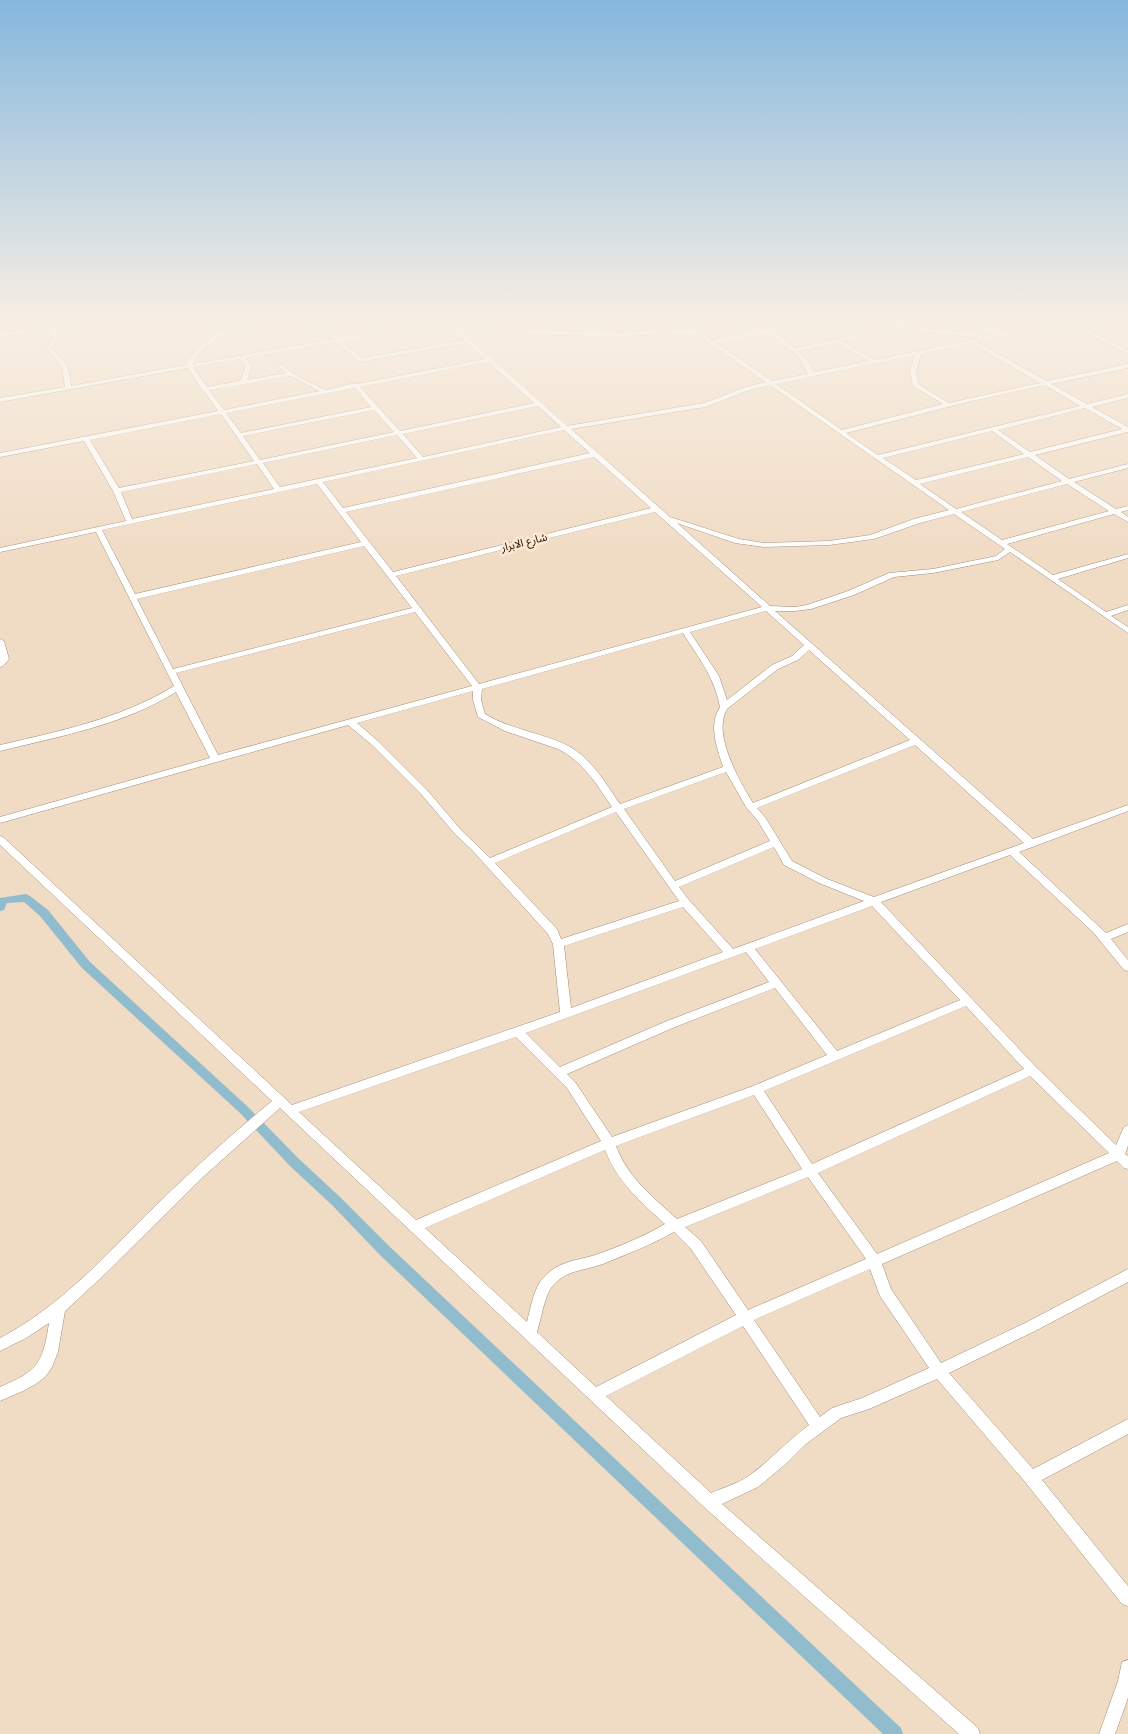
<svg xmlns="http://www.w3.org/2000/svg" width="1128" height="1734" viewBox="0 0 1128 1734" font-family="Quicksand,'Noto Sans Arabic',sans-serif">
  <rect width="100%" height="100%" fill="#f0dbc4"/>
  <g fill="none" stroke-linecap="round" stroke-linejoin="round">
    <path fill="#90bccd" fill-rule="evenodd" d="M26 894 30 896 48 910 90 962 248 1107 298 1158 341 1198 390 1247 901 1728 903 1734H883L380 1255 333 1206 290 1166 240 1113 82 968 40 916 24 902 7 903 4 910 0 911V898Z"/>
    <g stroke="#a28e79" stroke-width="1">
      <path id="minor" d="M65 323H76L55 328 59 338 52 348 68 367 71 386 186 365C197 343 217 334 237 323H243C225 338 204 341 193 364L333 339 315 323H321L338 338 425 323H435L342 341 361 358 464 340 445 323H460L531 330 621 333 666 329 691 331 681 323H687L712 340 769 328 815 323 812 325 775 332 796 348 850 336 826 323H832L856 335 895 326 891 324 895 323 907 326 980 334 982 335V337L993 335 982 323H988L998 334 1052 323H1061L1058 325 977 342 1047 381 1128 364V368L1051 384 1087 404 1128 394V398L1092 407 1128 427V432L1035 455 1069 479 1128 464V468L1074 482 1116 509 1128 506V510L1121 512 1128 517V522L1114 514 1007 544 1053 575 1128 554V558L1058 579 1106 612 1128 605V610L1111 616 1128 627V633L1010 552 998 560 933 573 894 577 854 595 811 609 795 611H775L1033 839 1128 805V811L1019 852 1106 933 1128 924V932L1111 939 1128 960V971L1124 970 1093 932 1010 855 881 902 1036 1067 1116 1145 1124 1127 1128 1125V1146L1125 1154 1128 1156V1169L1124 1168 1117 1161 882 1264 891 1289 941 1363 1025 1323 1128 1269V1282L1035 1331 949 1373 1033 1469 1128 1419V1434L1042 1480 1128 1586V1606L1122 1604 1026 1483 937 1379 869 1409 841 1418 806 1444 788 1462 758 1487 722 1504 978 1728 980 1734H959L704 1507 280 1108 203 1177 104 1275 65 1311 58 1352 52 1367 46 1376 36 1384 23 1391 0 1401V1387C38 1371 43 1363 49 1323L26 1338 0 1351V1338C57 1308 100 1262 145 1216 186 1176 228 1137 272 1101L0 845V836L3 837 292 1105 560 1012 553 944 548 934 472 850 455 834 421 794 372 745 348 725 0 823V817L210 758 176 692C123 725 61 736 0 751V745C60 731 120 719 174 686L96 532 0 552V548L126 521 113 491 84 441 0 457V453L218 411 204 391 202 390 188 368 0 402V398L65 387 62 367 46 348 53 338 50 329 0 337V333ZM454 325 531 334 621 337 666 333 697 335 766 382 746 387 704 403 567 426ZM901 328 906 330 980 338 875 360 843 341ZM769 333 798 356 808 374 772 381 716 343ZM336 342 360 362 467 343 485 359 357 384 355 383 326 390 298 377 281 364 278 366 286 373 247 380 252 366 246 358ZM837 343 869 361 814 372 808 361 799 351ZM970 343 1040 383 949 403 919 385 916 372 921 354ZM915 355 910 372 913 386 943 404 842 430 776 384ZM240 359 246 366 240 381 207 387 193 367ZM488 362 534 403 400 431 360 387ZM290 376 320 391 224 410 209 390ZM770 385 949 510 914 519 870 535 829 541 764 543 739 539 670 517 571 429 705 407 750 390ZM1045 385 1080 406 878 455 846 433 972 401ZM355 388 371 407 241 433 226 413ZM538 406 561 427 423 457 403 434ZM1085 408 1122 429 1030 452 998 430ZM374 410 394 432 260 460 243 436ZM221 414 254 461 119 488 90 440ZM564 430 590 453 343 508 323 482ZM992 431 1024 454 916 480 883 458ZM397 435 417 458 280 487 263 463ZM594 457 651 508 393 572 346 512ZM1028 457 1062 481 956 509 920 484ZM257 464 274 489 132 519 121 492ZM317 484 361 542 135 594 102 530ZM1067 484 1109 511 1002 540 961 512ZM655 512 762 607 479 684 396 576ZM954 514 1005 549 996 556 933 569 889 573 848 591 807 605 795 607 770 606 677 523 735 543 764 547 829 545 874 539 920 523ZM364 546 412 608 173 669 137 599ZM766 611 804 645 792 656 772 665 727 700 719 676 690 632ZM415 612 472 686 218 755 176 673ZM683 633C698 657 715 678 720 707 708 726 717 746 723 767L620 804C606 784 593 761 572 748 546 733 513 731 485 714L481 700 482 689ZM809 650 910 740 753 803C739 780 712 734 727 709L778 669 798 660ZM473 691V700L478 717 505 731 558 749C583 761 597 785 612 807L490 858 461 830 427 790 378 741 357 723ZM915 745 1024 843 874 897 827 879 792 861 765 817 757 808ZM726 772 746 807 758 821 770 841 675 881 624 809ZM616 812 679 901 561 939 557 929 495 863ZM774 847 784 865 819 883 864 901 733 949 689 900 679 887ZM872 906 960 1000 837 1051 755 949ZM683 907 723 952 571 1008 564 946ZM746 952 769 982 667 1021 560 1067 526 1033ZM775 988 827 1055 753 1086 612 1137 575 1082 567 1074 675 1027ZM966 1006 1024 1069 812 1164 764 1091ZM516 1037 567 1088 601 1141 416 1220 299 1112ZM1030 1076 1109 1153 877 1254 818 1173ZM754 1095 802 1169 677 1219C652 1196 628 1178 616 1146ZM605 1150C617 1182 641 1202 665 1224 644 1236 621 1246 598 1254 575 1262 556 1260 540 1282 533 1293 530 1310 527 1322L425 1228ZM808 1177 866 1259 748 1310 701 1241 685 1227ZM674 1232 691 1249 736 1315 596 1387 537 1332C541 1320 544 1298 551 1288 564 1270 583 1271 603 1264 627 1254 651 1245 674 1232ZM870 1269 880 1296 929 1368 862 1398 832 1408 820 1417 754 1320ZM743 1326 809 1425C788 1440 771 1460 750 1475 739 1483 723 1488 711 1493L606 1396Z
        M1067 323H1074L1128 350V354Z
        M0 639 4 641 9 659 3 666 0 667Z
        M1128 1660V1698L1115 1734H1099L1118 1681 1122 1662Z"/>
    </g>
    <use href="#minor" fill="#fff" fill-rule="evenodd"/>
  </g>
  <linearGradient id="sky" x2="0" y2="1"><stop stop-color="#85b7dd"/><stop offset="0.57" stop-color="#f8efe4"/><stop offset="1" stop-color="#f8efe4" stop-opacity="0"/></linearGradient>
  <rect width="1128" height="565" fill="url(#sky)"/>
  <g text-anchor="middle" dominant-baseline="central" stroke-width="5" stroke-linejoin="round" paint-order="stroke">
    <g font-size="11" fill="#160f07" stroke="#fee8d1">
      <text transform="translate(524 542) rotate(-14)">شارع الابرار</text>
    </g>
  </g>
</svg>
